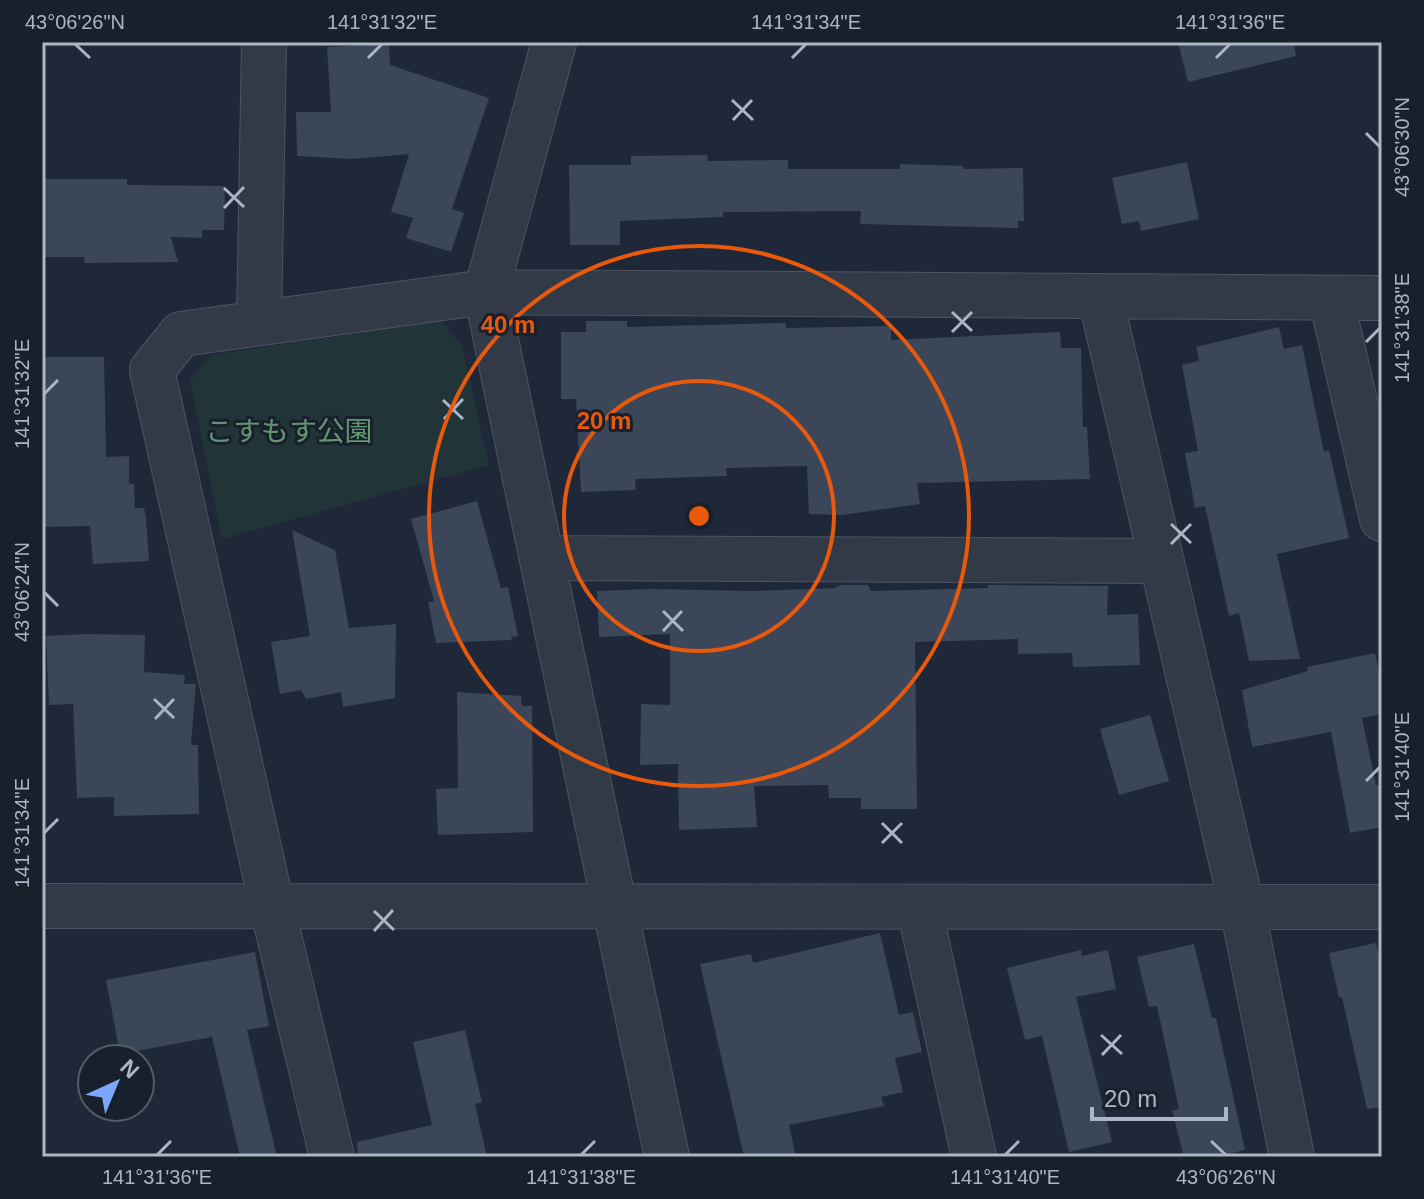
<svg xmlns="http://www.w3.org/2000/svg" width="1424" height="1199" viewBox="0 0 1424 1199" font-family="Arial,'Noto Sans JP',sans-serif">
  <rect width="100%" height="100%" fill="#1f2838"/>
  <path fill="#213539" d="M442 321 462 346 489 465 222 539 190 381 210 355Z"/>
  <path fill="#3b4658" d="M1178 42H1294L1296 56 1188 82Z
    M389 44 390 65 489 98 452 209 464 213 451 252 406 238 413 218 391 212 409 154 352 159 297 156 296 112H331L327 47Z
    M707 155 708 161 788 160V169H900V164L963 166V169L1023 168 1024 221H1018V228L860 224 861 211 723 212V217L620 221V245H570L569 165H631V156Z
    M1187 162 1199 219 1141 231 1139 221 1122 224 1112 178Z
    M42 179H127V185L225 186 224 230H202V238L171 237 178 262 85 263 84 257H42Z
    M586 321H627V327L786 323V328L891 326V340L1060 332 1061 348H1081L1083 427H1087L1090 479 917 483 920 504 842 515 809 514 807 466 726 468 727 476 635 479 636 490 581 492 576 399H561V332H586Z
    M1279 327 1284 349 1302 345 1324 452 1329 450 1349 538 1277 554 1300 659 1249 661 1239 613 1229 616 1205 506 1195 508 1185 453 1198 451 1182 365 1199 361 1196 347Z
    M42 357H104L106 457 129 456V484H134L135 508H144L146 518 149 561 93 564 90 526 42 527Z
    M477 501 501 588 508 587 518 636 511 637 512 640 436 643 428 602 434 601 411 519Z
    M292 530 335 550 349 628 396 624 395 698 343 707 341 692 306 699 301 690 280 694 271 642 310 636Z
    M841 585H868L871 591 988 588V585L1108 586 1107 615 1138 614 1140 665 1073 667 1072 653 1018 654V639L915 642 917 809H861V798H829L828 785 754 786 757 827 679 830 678 764 640 765 641 704 670 705V634L599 637 597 591 650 589 753 591 835 588Z
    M85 634 145 635 144 672 185 675 184 684H196L191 745H198L199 814 114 816V797L77 798 73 704 49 705 46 636Z
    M1375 653 1382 684V714L1362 718 1376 785 1382 784V827L1350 833 1331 732 1252 747 1242 690 1308 671 1307 667Z
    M457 692 521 696 522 706H532L533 832 438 835 436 789 458 788Z
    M1150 715 1169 781 1119 795 1100 729Z
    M880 933 899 1015 913 1012 922 1052 895 1058 903 1092 881 1097 884 1106 789 1125 796 1157H744L700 964 751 954 753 963Z
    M1376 943 1382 967V1107L1367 1109 1342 997H1339L1329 953Z
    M1194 944 1212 1018H1216L1245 1150 1215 1157H1184L1172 1111 1179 1109 1157 1006 1149 1007 1137 957Z
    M1081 950 1082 956 1108 950 1116 989 1076 997 1112 1142 1069 1152 1042 1036 1025 1040 1007 968Z
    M255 952 269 1026 247 1030 277 1157H240L212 1037 120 1054 106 980Z
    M465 1030 482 1102 475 1104 487 1157H358L357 1142 432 1125 413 1042Z"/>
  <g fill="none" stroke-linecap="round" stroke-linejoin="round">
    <g stroke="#4d5563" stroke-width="46">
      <path id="minor" d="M554 42 486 292 667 1157
        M1100 296 1242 907 1292 1157
        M1331 298 1382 519
        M259 323 264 42
        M542 558 1161 561
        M42 906 1382 907
        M919 907 974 1157
        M332 1157 272 906 152 370 181 334 486 292 1380 298"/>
    </g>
    <use href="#minor" stroke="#323a48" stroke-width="44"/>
  </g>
  <path fill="none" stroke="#acb5c5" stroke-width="3" d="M75 44 90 58M368 58 382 44M792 58 806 44M1216 58 1230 44M732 100 753 120M733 120 752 100M1366 133 1380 147M224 188 244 207M224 208 244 187M952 312 972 331M952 332 972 312M1366 342 1380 328M44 394 58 380M443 400 463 419M444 419 463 399M1171 524 1191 543M1171 544 1191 524M44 592 58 606M663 611 683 631M663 631 682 611M154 699 174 718M155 719 174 699M1366 781 1380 767M882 823 902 843M44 833 58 819M882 843 902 823M374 911 394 930M374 931 393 910M1101 1035 1122 1054M1102 1055 1121 1035M1211 1141 1226 1155M157 1155 171 1141M581 1155 595 1141M1005 1155 1019 1141"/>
  <g fill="none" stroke="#e8590c" stroke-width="4">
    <circle cx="699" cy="516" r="135"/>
    <circle cx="699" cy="516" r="270"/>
  </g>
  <g text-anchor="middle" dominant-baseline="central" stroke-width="6" stroke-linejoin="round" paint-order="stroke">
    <g font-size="28" fill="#639671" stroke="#18202c">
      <text x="289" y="431">こすもす公園</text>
    </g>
  </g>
  <circle cx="699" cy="516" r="12" fill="#e8590c" stroke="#18202c" stroke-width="4"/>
  <g font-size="24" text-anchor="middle" font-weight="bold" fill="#e8590c" stroke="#18202c" stroke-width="6" stroke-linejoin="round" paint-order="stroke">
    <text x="508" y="333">40 m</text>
    <text x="604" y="429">20 m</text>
  </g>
  <rect width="1424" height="1199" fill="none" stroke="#18202c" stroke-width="88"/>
  <g transform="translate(116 1083) rotate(44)"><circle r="38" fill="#18202c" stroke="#535c69" stroke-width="2"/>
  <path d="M0-6L14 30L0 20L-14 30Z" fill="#7aa7fc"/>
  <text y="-12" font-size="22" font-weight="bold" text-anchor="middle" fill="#acb5c5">N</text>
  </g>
  <path d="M1092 1107v12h134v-12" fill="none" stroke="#acb5c5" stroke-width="4"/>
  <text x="1104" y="1107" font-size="24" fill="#acb5c5" stroke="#18202c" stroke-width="6" paint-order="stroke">20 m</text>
  <rect x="44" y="44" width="1336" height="1111" fill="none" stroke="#acb5c5" stroke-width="3"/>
  <g font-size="20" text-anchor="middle" fill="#acb5c5">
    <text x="75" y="29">43°06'26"N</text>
    <text x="382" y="29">141°31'32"E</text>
    <text x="806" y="29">141°31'34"E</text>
    <text x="1230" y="29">141°31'36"E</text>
    <text transform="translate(1402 147) rotate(-90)" y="7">43°06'30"N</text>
    <text transform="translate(1402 328) rotate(-90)" y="7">141°31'38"E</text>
    <text transform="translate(22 394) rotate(-90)" y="7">141°31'32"E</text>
    <text transform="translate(22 592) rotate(-90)" y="7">43°06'24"N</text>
    <text transform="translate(1402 767) rotate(-90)" y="7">141°31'40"E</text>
    <text transform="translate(22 833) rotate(-90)" y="7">141°31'34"E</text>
    <text x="157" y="1184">141°31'36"E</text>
    <text x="581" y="1184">141°31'38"E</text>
    <text x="1005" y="1184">141°31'40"E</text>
    <text x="1226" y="1184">43°06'26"N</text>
  </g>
</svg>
